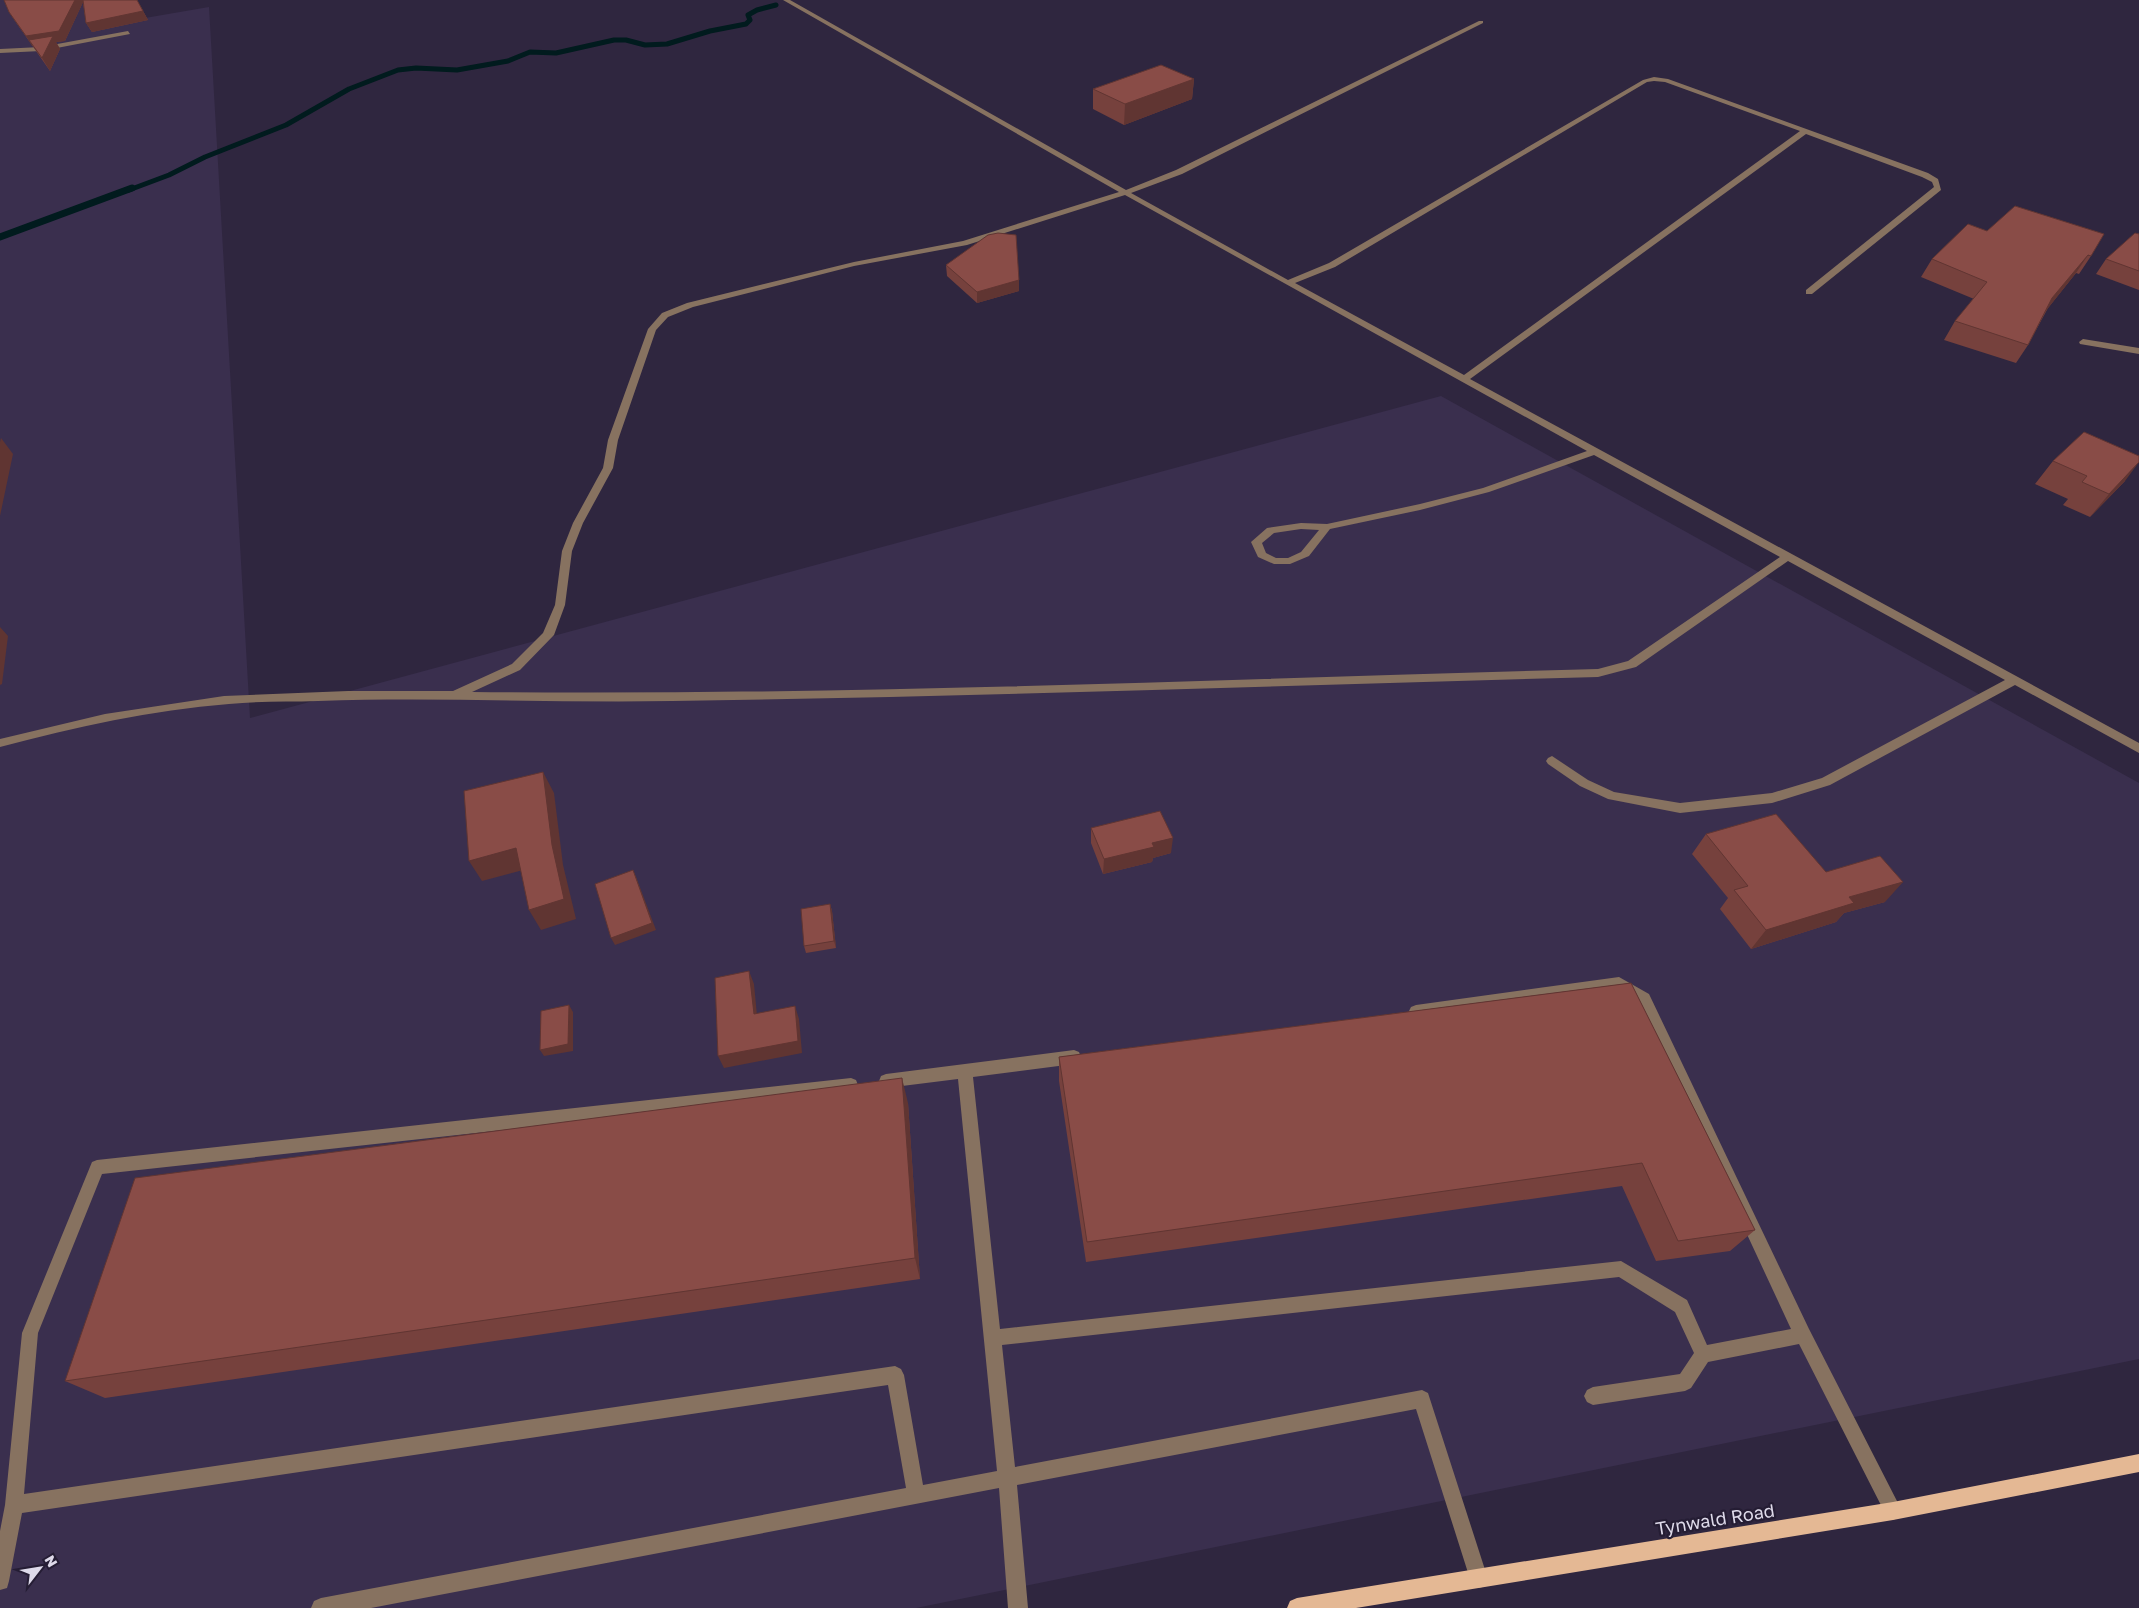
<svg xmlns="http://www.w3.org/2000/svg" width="2139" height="1608" viewBox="0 0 2139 1608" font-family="'Golos Text',sans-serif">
  <rect width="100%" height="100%" fill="#2f263f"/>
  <path fill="#3a2f4e" d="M0 0H135L145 18 209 7 250 718 1441 396 2139 783V1359L916 1608H0Z"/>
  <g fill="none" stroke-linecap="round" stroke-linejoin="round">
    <path stroke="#011b1e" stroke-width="5" d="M129 190 169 175 205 157 286 125 349 89 398 70 416 68 457 70 508 61 530 52 556 53 614 40H626L645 45 667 44 710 31 746 24 750 20 748 15 757 10 776 5"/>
    <path stroke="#011b1e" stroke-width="7" d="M0 237 132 188"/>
    <path fill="#877260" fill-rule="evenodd" d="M783 0H790L1126 190 1176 170 1479 21H1483V23L1182 174 1131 193 1288 280 1329 263 1643 80 1654 77 1668 79 1928 173 1938 179 1941 190 1812 294H1806V290L1934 187 1932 182 1922 177 1806 134 1470 379 2139 743V753L2015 685 1830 785 1772 803 1680 813 1608 799 1580 786 1548 764 1546 761 1548 758 1552 756 1588 780 1614 792 1680 803 1772 793 1822 778 2005 680 1788 561 1636 667 1598 677C1289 685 981 697 672 701 554 703 436 697 318 701 288 702 259 701 229 704 152 710 75 727 0 747V739L105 714 224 696 348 691H453L512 664 543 633 555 605 562 551 573 523 603 468 608 440 648 329 662 313 687 303 854 262 963 241 1119 192ZM1654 81 1665 82 1800 131 1464 375 1295 283 1335 267 1647 82ZM1125 195 1587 451 1483 488 1420 504 1327 524 1301 523 1267 528 1251 542 1258 557 1274 564H1290L1309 556 1330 529 1420 510 1489 492 1594 455 1780 557 1628 661 1598 669C1223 679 847 696 472 692L520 670 554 635 565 605 572 551 583 523 613 468 618 440 656 330 668 317 693 307 854 266 967 245ZM1301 529 1319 530 1301 552 1288 558H1276L1266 553 1262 543 1274 533Z
      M128 31 130 34 41 51 0 53V49L41 47Z
      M2083 339 2139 348V354L2080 344 2079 342Z
      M1619 977 1649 994 1809 1329 1899 1505 1902 1511 1899 1517 1893 1520 1887 1517 1799 1344 1708 1362 1691 1388 1685 1391 1593 1405 1587 1402 1584 1396 1587 1390 1593 1387 1680 1374 1694 1353 1675 1312 1619 1277 1002 1345 1015 1467 1422 1390 1428 1393 1488 1579 1486 1586 1479 1588 1472 1586 1470 1579 1416 1409 1017 1485 1028 1608H1008L999 1488 371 1608H311L314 1601 321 1598 906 1488 888 1385 22 1513 9 1581 7 1588 0 1590V1531L5 1505 22 1333 92 1162 97 1160 851 1078 856 1080 858 1085 856 1090 851 1092 102 1174 38 1333 24 1494 895 1366 901 1369 904 1375 923 1485 997 1471 958 1079 886 1088 881 1086 879 1081 881 1076 886 1074 1074 1050 1079 1052 1081 1057 1079 1062 1074 1064 973 1077 1000 1329 1621 1261 1687 1300 1707 1345 1791 1329 1639 1002 1617 989 1416 1017 1411 1015 1409 1011 1411 1007 1416 1005Z"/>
    <path fill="#e4b894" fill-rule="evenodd" d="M2139 1454V1472L1893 1520 1356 1608H1287L1290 1601 1297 1598 1893 1502Z"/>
  </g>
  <path fill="#76413d" d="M4 0H137L148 20 92 32 86 23 83 2 65 41 56 42 60 49 50 71 15 21 9 12Z
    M1194 79 1192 99 1124 125 1093 109V89Z
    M1987 231 2091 256 2079 274 2076 273 2048 308 2028 345 2016 363 1944 340 1955 321 1974 299 1921 277 1932 259Z
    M2139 234V290L2096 274 2106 259Z
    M946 265 1019 280V291L977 303 947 276Z
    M2053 461 2125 481 2090 517 2063 505 2068 499 2035 484Z
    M1091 828 1171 853 1153 858 1152 862 1103 874 1091 843Z
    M1706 834 1826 872 1885 902 1844 913 1836 922 1751 949 1720 909 1728 898 1692 854Z
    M830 904 832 911 836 948 806 953 804 946Z
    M1631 983 1755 1230 1730 1251 1656 1261 1622 1186 1086 1262 1059 1081V1057Z
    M908 1103 920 1279 105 1398 65 1381Z"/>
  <path fill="#603532" d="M75 0H84L65 41 56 42 60 49 50 71 42 58 29 40 32 45V46L26 36Z
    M143 11 148 20 92 32 86 23Z
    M1194 79 1192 99 1124 125 1125 104Z
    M2088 255 2076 273 2041 317 2052 298Z
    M1019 280V291L977 303V292Z
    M1 438 13 454 0 516V442Z
    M2139 462 2125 481 2090 517 2109 494Z
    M0 627 8 636 2 684 0 685Z
    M543 772 554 793 563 865 576 919 541 930 529 910Z
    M1173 838 1171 853 1153 858 1152 862 1103 874 1104 859 1152 843Z
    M516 848 527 869 482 881 469 861Z
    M633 870 636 877 656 930 615 945 611 938Z
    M1903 882 1885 902 1844 913 1836 922 1751 949 1766 930 1849 897Z
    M830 904 832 911 836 948 834 941Z
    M749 971 754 984 758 1026 754 1014Z
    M569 1005 573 1012V1051L544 1056 540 1050Z
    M795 1006 799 1019 802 1053 724 1068 718 1056Z
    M902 1078 908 1103 920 1279 915 1258Z"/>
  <path fill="#894c47" stroke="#603532" d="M4 0H75L59 31 26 36 9 12Z
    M83 0H137L143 11 86 23Z
    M53 36 42 58 29 40Z
    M1161 65 1194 79 1125 104 1093 89Z
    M2015 206 2104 234 2091 256 2088 255 2052 298 2028 345 1955 321 1987 282 1932 259 1968 224 1987 231Z
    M998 233 1016 235 1019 280 977 292 946 265 988 235Z
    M2135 233 2139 234V271L2106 259Z
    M2084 432 2139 456V462L2109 494 2082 482 2087 476 2053 461Z
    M543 772 552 845 564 899 529 910 516 848 469 861 464 791Z
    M1160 811 1173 838 1152 843 1154 847 1104 859 1091 828Z
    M1776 814 1826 872 1880 856 1903 882 1849 897 1854 903 1766 930 1734 890 1748 886 1706 834Z
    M633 870 652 923 611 938 595 884Z
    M830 904 834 941 804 946 801 909Z
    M749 971 754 1014 795 1006 798 1041 718 1056 715 978Z
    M1631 983 1755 1230 1678 1241 1642 1163 1087 1242 1059 1057Z
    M569 1005 568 1044 540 1050 541 1011Z
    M902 1078 915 1258 65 1381 135 1178Z"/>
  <g text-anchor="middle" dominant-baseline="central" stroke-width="4.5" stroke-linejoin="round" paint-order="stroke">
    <g font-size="18" fill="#dedaea" stroke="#251d34">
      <text transform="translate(1715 1519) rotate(-9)">Tynwald Road</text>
    </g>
  </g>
  <g transform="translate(40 1568) rotate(59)" stroke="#251d34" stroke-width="4" paint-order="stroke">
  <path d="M0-4L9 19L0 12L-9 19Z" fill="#dedaea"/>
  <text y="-8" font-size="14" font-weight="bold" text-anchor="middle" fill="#dedaea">N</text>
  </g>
</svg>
